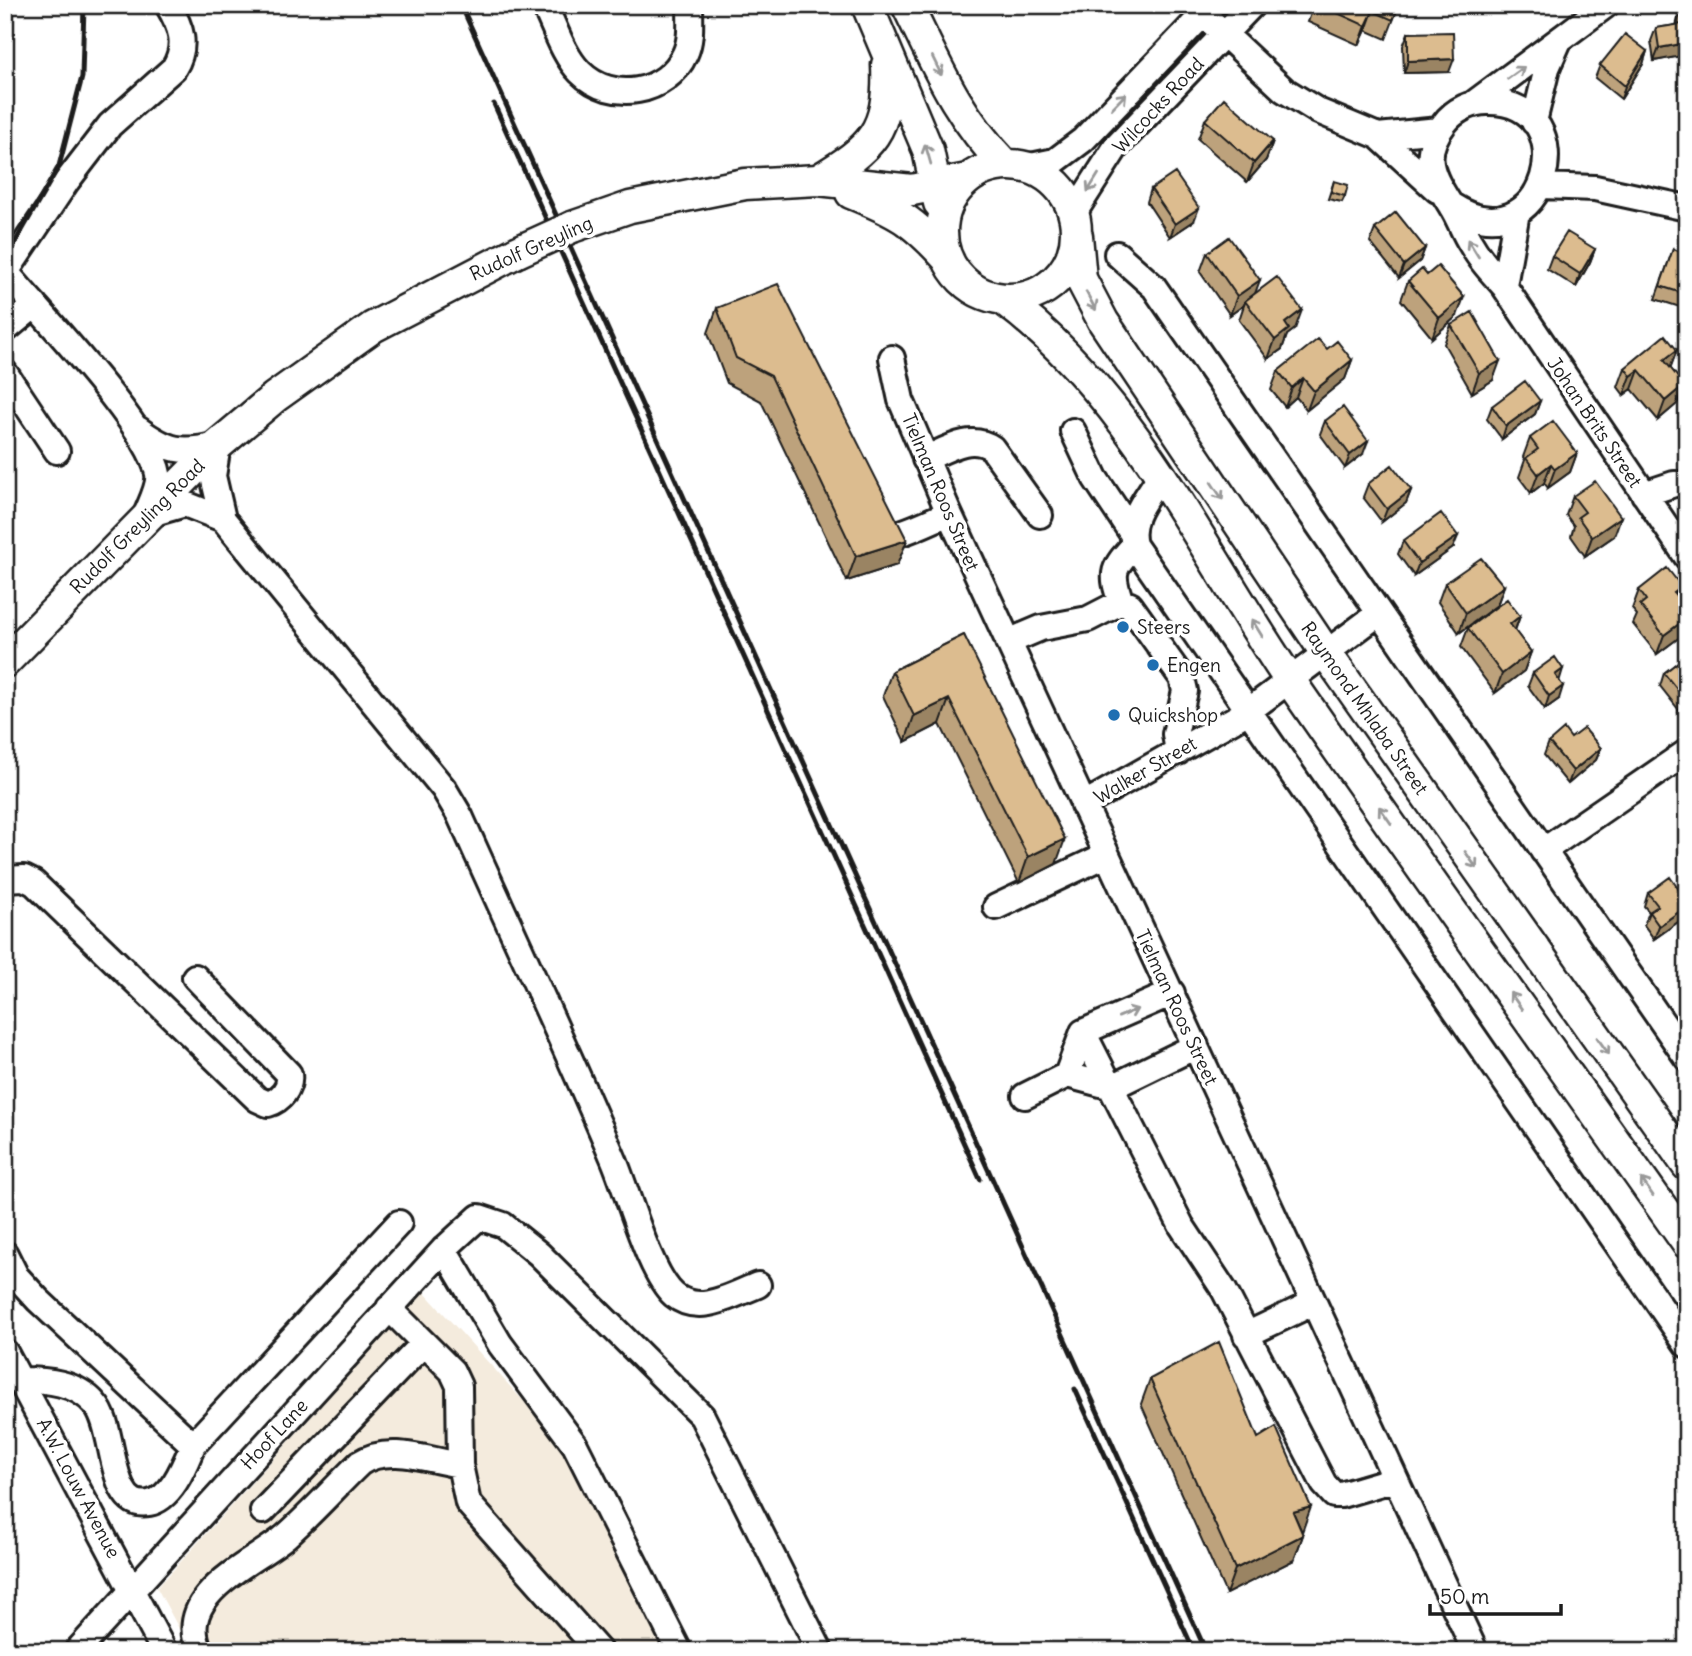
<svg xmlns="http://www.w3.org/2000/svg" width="1692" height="1656" viewBox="0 0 1692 1656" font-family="Delius,sans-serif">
  <rect width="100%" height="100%" fill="#fff"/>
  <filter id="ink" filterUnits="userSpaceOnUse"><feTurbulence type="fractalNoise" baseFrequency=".0143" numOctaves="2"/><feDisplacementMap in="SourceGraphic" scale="14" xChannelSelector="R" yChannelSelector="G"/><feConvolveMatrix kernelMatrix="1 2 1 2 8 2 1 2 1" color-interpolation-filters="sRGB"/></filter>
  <g filter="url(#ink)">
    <path fill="#f4ebdd" d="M424 1292 559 1440 666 1651H191L157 1588Z"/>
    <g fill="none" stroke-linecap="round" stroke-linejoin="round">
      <g stroke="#1c1c1c" stroke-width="30">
        <path id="minor" d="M544 5C555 27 563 55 580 72 612 104 667 94 685 54 692 39 690 21 690 5
          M1203 14 1284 90 1318 111 1378 136 1437 190
          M1473 104 1606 5
          M1534 122 1547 68 1558 43
          M1378 136 1439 130
          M1026 167 1055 161 1083 140 1212 5
          M1542 186 1595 188 1687 208
          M1451 205C1546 267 1588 103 1490 102 1473 101 1454 110 1444 124 1419 156 1433 177 1451 206 1459 218 1463 232 1471 244 1480 260 1492 273 1504 286L1687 557
          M1074 213 1116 147 1252 5
          M1117 254 1154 287 1687 1058
          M5 271C40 313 150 427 158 474 160 486 150 504 146 515
          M6 272 67 181 110 125 174 68C188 45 181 27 168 5
          M1504 286 1517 212
          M5 330 35 305
          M892 358 901 400 949 513 1475 1651
          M5 373 57 451
          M138 429C168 451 181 454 218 445L213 476 223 519 444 789 460 816C511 930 565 1044 614 1160 628 1193 649 1273 674 1295 699 1316 732 1295 758 1285
          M1073 431 1095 478 1131 532
          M925 459C946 450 970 433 992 448L1040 515
          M1160 476C1147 498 1127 518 1134 545L1687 1345
          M1644 494 1674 484H1687
          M147 515 185 504 223 519
          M871 536C889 543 931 520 949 513
          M1121 602C1110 572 1113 568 1134 545
          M1008 642 1041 628 1088 619 1121 602 1130 605 1182 678 1185 691 1175 734 1178 752
          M1083 805 1247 712 1378 614
          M1543 851 1687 752
          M5 879 24 878 34 883 257 1099 268 1104C281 1100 291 1088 289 1074L195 977
          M996 907 1106 855
          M1083 1032 1181 1225 1224 1290 1324 1484 1334 1495H1341L1395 1479
          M1067 1075 1112 1087 1196 1046
          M1025 1096 1067 1075 1083 1032 1172 993
          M444 1249 500 1344 575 1445 679 1651
          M5 1254 16 1276 38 1300 193 1445
          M389 1308 452 1371 459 1386 460 1465 468 1503 599 1651
          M1246 1335 1313 1303
          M5 1352 164 1651
          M21 1380C47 1380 76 1382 95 1404 117 1427 107 1511 149 1503 172 1499 185 1464 193 1445L399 1223
          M263 1511 424 1343
          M77 1651 444 1249 479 1217 503 1225 539 1254 702 1416 820 1651
          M200 1651C173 1594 253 1564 286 1536 312 1513 335 1487 360 1463 388 1444 428 1460 460 1465"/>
      </g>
      <g stroke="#1c1c1c" stroke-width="35">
        <path id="major" d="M867 5 928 150 939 203
          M907 5C938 68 956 114 1005 165
          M942 232a67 67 0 1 1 134 0a67 67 0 1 1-134 0Z
          M818 180C872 147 890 132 887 65
          M851 193C898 212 912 220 946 257
          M572 227 630 207 745 184 818 180 912 190 968 179
          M1077 236 1081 279 1103 321 1326 653 1687 1165
          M1004 300C1133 396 1202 552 1291 682 1421 870 1555 1056 1687 1243
          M5 662 218 445 275 397 373 327 517 252"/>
      </g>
      <use href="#minor" stroke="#fff" stroke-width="24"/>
      <use href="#major" stroke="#fff" stroke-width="30"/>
      <path stroke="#1c1c1c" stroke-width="5" d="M461 5 1206 1651
        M494 104 980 1179
        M5 260 59 166 82 77 84 5
        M1075 1389 1194 1651"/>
      <g stroke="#1c1c1c" stroke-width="35" stroke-linecap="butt">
        <path id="major-bridge" d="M517 252 572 227"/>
      </g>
      <use href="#major-bridge" stroke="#fff" stroke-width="30"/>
    </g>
    <path fill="#bda27b" stroke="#1c1c1c" stroke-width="2" d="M1314 5H1392L1398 8 1386 39 1366 30 1359 45 1308 22Z
      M1511 5H1520L1517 10Z
      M1687 13V55L1654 61 1651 41 1656 28 1676 25 1680 14Z
      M1408 33 1449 72 1404 73 1403 46Z
      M1647 51 1643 64 1621 99 1595 78 1600 65Z
      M1205 120 1273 141 1266 160 1247 182 1198 139Z
      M1334 181 1345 196 1342 202 1328 199Z
      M1151 189 1194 221 1170 237 1147 202Z
      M1375 229 1425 248 1420 261 1399 278 1370 242Z
      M1595 249 1590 262 1576 287 1547 269 1552 256Z
      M1673 249 1687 288 1680 307 1655 299Z
      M1207 253 1295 329 1287 335 1282 349 1268 359 1239 320 1244 305 1230 315 1200 272Z
      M1408 281 1457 316 1432 338 1401 300Z
      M717 308 907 540 897 565 847 581 761 401 727 383 708 333Z
      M1451 325 1493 380 1472 393 1444 344Z
      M1327 349 1352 360 1345 379 1307 410 1296 397 1285 407 1271 390 1278 371Z
      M1677 350 1670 368 1684 385 1677 404 1658 420 1632 389 1624 395 1618 387 1625 368Z
      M1540 401 1535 414 1502 439 1487 419 1492 406Z
      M1325 421 1363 454 1345 468 1320 434Z
      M1530 438 1577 453 1570 472 1548 488 1544 483 1531 493 1519 477 1525 460 1523 457Z
      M1368 484 1411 490 1406 503 1382 522 1363 497Z
      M1573 496 1614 536 1585 556 1571 536 1574 526 1566 515Z
      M1403 541 1453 548 1414 576 1398 554Z
      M1445 583 1504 586 1497 605 1459 633 1438 602Z
      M1682 587 1678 598 1687 609V625L1684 634 1657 654 1633 624 1637 615 1632 609 1639 590Z
      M1520 616 1515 631 1531 652 1524 671 1495 693 1461 647 1468 628Z
      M964 635 1056 864 1019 883 940 724 905 742 883 696 892 671Z
      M1687 655V704L1679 710 1660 686 1664 673Z
      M1533 673 1559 699 1545 709 1528 686Z
      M1571 738 1601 748 1596 760 1568 784 1544 755 1549 742Z
      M1648 893 1687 901V911L1685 917 1654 939 1644 925 1649 912 1644 906Z
      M1150 1379 1258 1438 1303 1535 1294 1560 1226 1594 1141 1404Z"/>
    <path fill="#9a8464" stroke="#1c1c1c" stroke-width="2" d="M1373 11 1366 30 1359 45 1366 26Z
      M1687 43V55L1654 61 1659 48Z
      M1647 51 1643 64 1621 99 1625 86Z
      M1454 59 1449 72 1404 73 1408 61Z
      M1273 141 1266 160 1247 182 1254 163Z
      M1199 208 1194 221 1170 237 1175 224Z
      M1425 248 1420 261 1399 278 1404 265Z
      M1595 249 1590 262 1576 287 1580 274Z
      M1260 280 1253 299 1245 301 1244 305 1230 315 1237 296Z
      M1464 297 1457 316 1432 338 1439 318Z
      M1302 310 1295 329 1287 335 1282 349 1268 359 1275 340 1285 323Z
      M1677 350 1670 369 1664 360Z
      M1352 360 1345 379 1307 410 1314 391Z
      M1500 361 1493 380 1472 393 1479 373Z
      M1639 370 1632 389 1624 395 1631 376Z
      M1303 378 1296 397 1285 407 1292 388Z
      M1684 385 1677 404 1658 420 1665 401Z
      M1540 401 1535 414 1502 439 1506 426Z
      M1368 441 1363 454 1345 468 1350 455Z
      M1577 453 1570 472 1548 488 1555 469Z
      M1551 464 1544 483 1531 493 1538 474Z
      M1411 490 1406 503 1382 522 1387 509Z
      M1621 517 1614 536 1585 556 1592 537Z
      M1458 536 1453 548 1414 576 1419 563Z
      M907 540 897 565 847 581 856 556Z
      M1504 586 1497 605 1459 633 1466 613Z
      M1682 587 1675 606 1674 593Z
      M1520 616 1513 635 1510 624Z
      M1687 618V625L1684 634 1657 654 1664 635Z
      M1531 652 1524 671 1495 693 1502 674Z
      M1563 669 1559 682 1555 675Z
      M1563 686 1559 699 1545 709 1549 696Z
      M1687 695V704L1679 710 1684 698Z
      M949 699 940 724 905 742 914 716Z
      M1601 748 1596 760 1568 784 1573 771Z
      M1065 839 1056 864 1019 883 1028 857Z
      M1687 906V911L1685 917 1654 939 1659 926Z
      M1311 1507 1302 1532 1293 1512Z
      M1303 1535 1294 1560 1226 1594 1235 1569Z"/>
    <path fill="#dcbc8f" stroke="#1c1c1c" stroke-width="2" d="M1320 5H1392L1398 8 1393 20 1373 11 1366 26Z
      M1687 13V43L1659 48 1656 28 1682 24 1680 14Z
      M1453 32 1454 59 1408 61V33Z
      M1625 34 1647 51 1625 86 1600 65Z
      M1224 98 1273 141 1254 163 1205 120Z
      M1175 173 1199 208 1175 224 1151 189Z
      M1334 181 1348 185 1345 196 1331 192Z
      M1396 212 1425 248 1404 265 1375 229Z
      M1567 232 1595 249 1580 274 1552 256Z
      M1229 237 1260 280 1237 296 1207 253Z
      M1673 249 1687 254V288L1685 294 1660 286Z
      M1438 266 1464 297 1439 318 1408 281 1422 269 1427 275Z
      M1277 277 1302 310 1285 323 1289 329 1275 340 1245 301Z
      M778 284 907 540 856 556 771 376 736 358 717 308Z
      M1472 312 1500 361 1479 373 1451 325Z
      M1665 335 1677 350 1664 360 1684 385 1665 401 1639 370 1631 376 1625 368Z
      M1318 339 1327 349 1337 341 1352 360 1314 391 1303 378 1292 388 1278 371Z
      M1525 381 1540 401 1506 426 1492 406Z
      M1343 407 1368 441 1350 455 1325 421Z
      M1553 421 1577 453 1555 469 1551 464 1538 474 1526 458 1538 449 1530 438Z
      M1392 465 1411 490 1387 509 1368 484Z
      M1595 481 1621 517 1592 537 1578 517 1585 512 1573 496Z
      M1441 513 1458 536 1419 563 1403 541Z
      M1481 558 1504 586 1466 613 1445 583Z
      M1667 568 1682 587 1674 593 1687 609V618L1664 635 1640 605 1646 600 1639 590Z
      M1507 599 1520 616 1510 624 1531 652 1502 674 1468 628Z
      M964 635 1065 839 1028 857 949 699 914 716 892 671Z
      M1687 655V695L1684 698 1664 673Z
      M1555 657 1563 669 1555 675 1563 686 1549 696 1533 673Z
      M1584 728 1601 748 1573 771 1549 742 1564 729 1571 738Z
      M1670 877 1687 901V906L1659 926 1649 912 1658 906 1648 893Z
      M1219 1342 1258 1438 1276 1427 1311 1507 1293 1512 1303 1535 1235 1569 1150 1379Z"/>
    <defs><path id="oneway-shaft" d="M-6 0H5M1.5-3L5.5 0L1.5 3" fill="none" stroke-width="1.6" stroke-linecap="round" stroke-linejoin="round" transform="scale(1.75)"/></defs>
    <g stroke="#999">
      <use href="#oneway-shaft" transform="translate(937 66) rotate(64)"/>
      <use href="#oneway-shaft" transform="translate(1516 73) rotate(-36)"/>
      <use href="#oneway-shaft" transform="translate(1119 101) rotate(-46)"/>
      <use href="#oneway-shaft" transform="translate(928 154) rotate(-106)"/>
      <use href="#oneway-shaft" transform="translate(1093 183) rotate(122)"/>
      <use href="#oneway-shaft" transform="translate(1473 248) rotate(-122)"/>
      <use href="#oneway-shaft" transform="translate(1091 301) rotate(62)"/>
      <use href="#oneway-shaft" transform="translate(1217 491) rotate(56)"/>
      <use href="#oneway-shaft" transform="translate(1257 628) rotate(-122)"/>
      <use href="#oneway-shaft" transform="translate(1385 815) rotate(-125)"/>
      <use href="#oneway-shaft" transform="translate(1471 860) rotate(55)"/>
      <use href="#oneway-shaft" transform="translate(1516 1001) rotate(-125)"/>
      <use href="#oneway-shaft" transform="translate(1128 1013) rotate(-23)"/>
      <use href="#oneway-shaft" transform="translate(1603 1046) rotate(55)"/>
      <use href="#oneway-shaft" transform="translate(1647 1187) rotate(-125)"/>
    </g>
  </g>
  <g fill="#1f6fb2" stroke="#fff" stroke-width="2.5">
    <circle cx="1123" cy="627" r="7"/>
    <circle cx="1153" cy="665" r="7"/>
    <circle cx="1114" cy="715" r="7"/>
  </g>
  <g text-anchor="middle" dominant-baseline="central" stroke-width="7" stroke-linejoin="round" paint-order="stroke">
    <g font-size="19" fill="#1c1c1c" stroke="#fff">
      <text transform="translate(1158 105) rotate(-47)">Wilcocks Road</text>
      <text transform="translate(531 248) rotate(-24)">Rudolf Greyling</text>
      <text transform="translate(1595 422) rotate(56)">Johan Brits Street</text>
      <text transform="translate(941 492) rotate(67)">Tielman Roos Street</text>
      <text transform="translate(137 526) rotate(-45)">Rudolf Greyling Road</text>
      <text transform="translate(1365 708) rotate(55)">Raymond Mhlaba Street</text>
      <text transform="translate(1145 770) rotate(-30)">Walker Street</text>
      <text transform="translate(1177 1007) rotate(65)">Tielman Roos Street</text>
      <text transform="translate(274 1434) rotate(-47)">Hoof Lane</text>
      <text transform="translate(79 1488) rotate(62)">A.W. Louw Avenue</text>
    </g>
    <g font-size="19" fill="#1c1c1c" stroke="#fff" text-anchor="start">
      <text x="1137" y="627">Steers</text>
      <text x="1167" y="665">Engen</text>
      <text x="1128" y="715">Quickshop</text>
    </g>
  </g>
  <rect width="1692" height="1656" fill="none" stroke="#fff" stroke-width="28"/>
  <rect x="14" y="14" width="1664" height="1628" fill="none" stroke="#1c1c1c" stroke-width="2.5" filter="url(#ink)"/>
  <path d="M1430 1604v10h131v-10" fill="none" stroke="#1c1c1c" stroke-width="3.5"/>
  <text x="1440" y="1604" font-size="21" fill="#1c1c1c" stroke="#ffffff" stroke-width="5" paint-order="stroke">50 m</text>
</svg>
